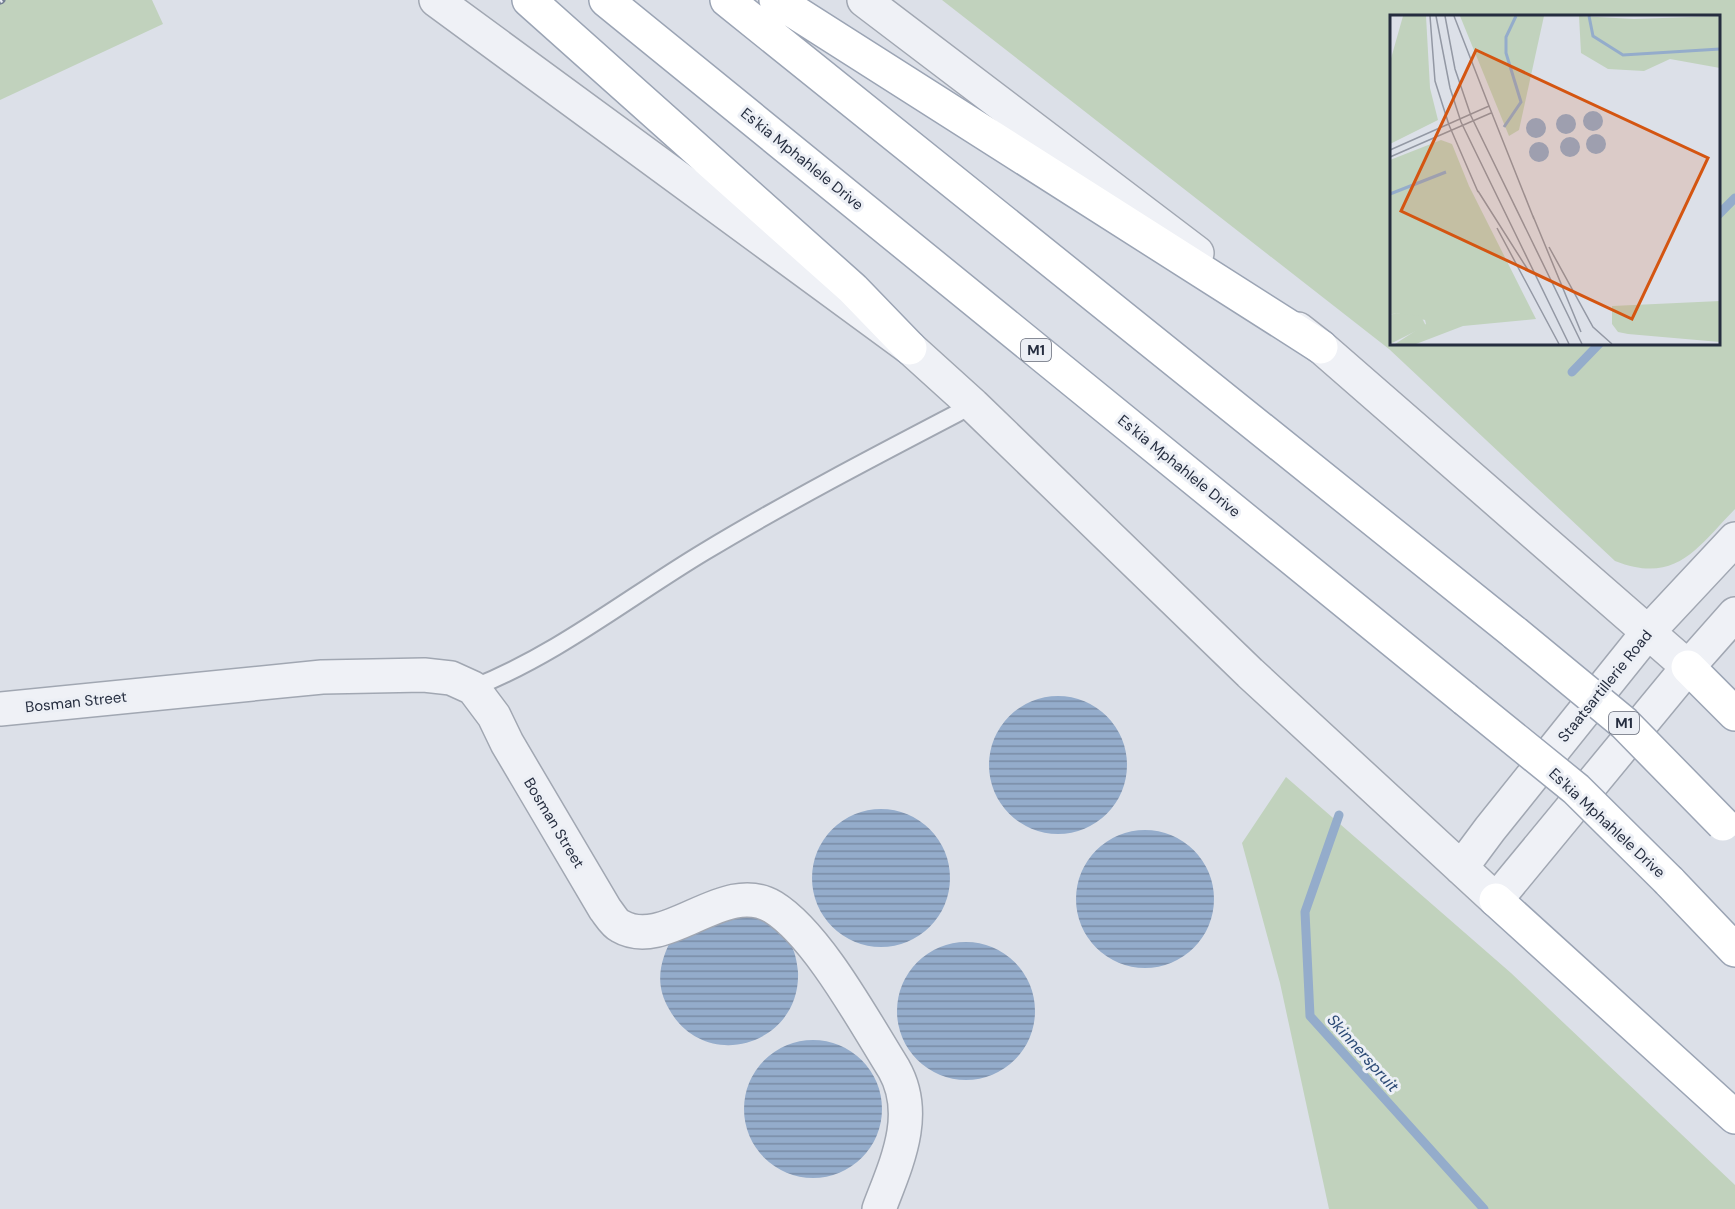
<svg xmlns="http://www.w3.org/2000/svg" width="1735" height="1209" viewBox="0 0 1735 1209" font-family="'DM Sans',sans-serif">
  <defs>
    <pattern id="water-rules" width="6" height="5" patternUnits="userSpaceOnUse" patternTransform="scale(1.5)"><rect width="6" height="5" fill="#94accb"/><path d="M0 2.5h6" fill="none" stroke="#798ca6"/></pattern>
  </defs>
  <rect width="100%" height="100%" fill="#dce0e8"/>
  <path fill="#c1d2bd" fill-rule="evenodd" d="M0 0H152L163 24 0 100Z
    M942 0H1735V509C1697 548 1676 585 1615 561L1389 349ZM1392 16H1718V344H1392Z
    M1286 777 1511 973 1735 1185V1209H1329L1280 983 1242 843Z"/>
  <path fill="url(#water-rules)" d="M989 765a69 69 0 1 1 138 0a69 69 0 1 1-138 0Z
    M812 878a69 69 0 1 1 138 0a69 69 0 1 1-138 0Z
    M1076 899a69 69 0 1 1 138 0a69 69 0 1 1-138 0Z
    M754 912C765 921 782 930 789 942 795 950 797 962 798 972 801 1045 705 1074 669 1009 654 983 660 961 673 936Z
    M897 1011a69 69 0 1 1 138 0a69 69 0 1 1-138 0Z
    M744 1109a69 69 0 1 1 138 0a69 69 0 1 1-138 0Z"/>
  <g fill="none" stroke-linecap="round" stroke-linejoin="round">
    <path stroke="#94accb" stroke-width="9" d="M1718 215 1735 198
      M1572 372 1599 344
      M1339 815 1305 912 1310 1016 1484 1209"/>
    <g stroke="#a1a7b2" stroke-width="20">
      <path id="service" d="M473 688C558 654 626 599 704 552 792 499 883 452 973 405"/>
    </g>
    <g stroke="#a1a7b2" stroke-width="36">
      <path id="minor" d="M0 709 322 677 424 675 451 678 473 688 494 716 507 743 605 909C609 914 614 923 620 926 666 953 724 877 773 907 818 935 865 1023 894 1069 920 1115 896 1164 879 1209"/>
    </g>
    <g stroke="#a1a7b2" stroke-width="36">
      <path id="tertiary" d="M436 0 910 348 973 405 1250 673 1496 900 1688 667 1735 614
        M864 0 1197 253
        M1298 329 1321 347 1688 667
        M1461 868 1490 829 1648 632 1735 539"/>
    </g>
    <g stroke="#9ba4b4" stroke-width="36">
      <path id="primary" d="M529 0 853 289 910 348
        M606 0 1465 699
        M727 0 1515 633
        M776 0 1321 347
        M1688 667 1735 714
        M1669 881 1735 950
        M1496 900 1735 1117"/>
    </g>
    <use href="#service" stroke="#eff1f6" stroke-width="16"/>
    <use href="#minor" stroke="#eff1f6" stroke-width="33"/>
    <use href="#tertiary" stroke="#eff1f6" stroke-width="33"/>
    <use href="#primary" stroke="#fff" stroke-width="33"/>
    <g stroke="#747f93" stroke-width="7">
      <path id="rail" d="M0 1 2 0"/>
    </g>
    <use href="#rail" stroke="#eceff5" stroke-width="4.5" stroke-dasharray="14" stroke-linecap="butt"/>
    <g stroke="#9ba4b4" stroke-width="36" stroke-linecap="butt">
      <path id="primary-bridge" d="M1515 633 1624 723 1723 824
        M1465 699 1576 789 1669 881"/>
    </g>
    <use href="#primary-bridge" stroke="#fff" stroke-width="33"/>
  </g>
  <g text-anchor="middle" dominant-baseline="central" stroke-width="6" stroke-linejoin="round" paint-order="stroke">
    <g fill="#eceff5" stroke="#616776" stroke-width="1.5">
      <rect x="1021" y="339" width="30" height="22" rx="4.5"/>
      <rect x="1609" y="712" width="30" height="22" rx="4.5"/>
    </g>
    <g font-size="14" font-weight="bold" fill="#252d3f">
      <text x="1036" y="350">M1</text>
      <text x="1624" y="723">M1</text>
    </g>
    <g font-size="15" fill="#252d3f" stroke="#eceff5">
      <text transform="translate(802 159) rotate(39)">Es'kia Mphahlele Drive</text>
      <text transform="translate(1179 466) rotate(39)">Es'kia Mphahlele Drive</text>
      <text transform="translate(1605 686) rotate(-51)">Staatsartillerie Road</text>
      <text transform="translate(76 702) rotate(-6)">Bosman Street</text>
      <text transform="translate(554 823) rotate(59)">Bosman Street</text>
      <text transform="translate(1607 823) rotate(43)">Es'kia Mphahlele Drive</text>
    </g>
    <g font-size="16" font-style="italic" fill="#2c4a76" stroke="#eceff5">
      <text transform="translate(1363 1053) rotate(48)">Skinnerspruit</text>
    </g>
  </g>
  <g transform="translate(1390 15)">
    <rect width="330" height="330" fill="#dce0e8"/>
    <path d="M13 1H36L40 73 48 105 0 129V47ZM70 1H154L129 115 119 121ZM189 1 244 4 330 1V53L280 44 254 56 218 54 191 38ZM51 125 62 129 79 171 146 304 73 311 26 329H5L36 309 35 305 6 298 0 300V145ZM330 286V327L238 319 228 317 222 309V291Z" fill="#c1d2bd"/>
    <path d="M6 298 31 301 36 311 0 329V300Z" fill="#c1d2bd"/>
    <path d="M193 106a10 10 0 1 1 20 0a10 10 0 1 1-20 0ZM166 109a10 10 0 1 1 20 0a10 10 0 1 1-20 0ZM136 113a10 10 0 1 1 20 0a10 10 0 1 1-20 0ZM196 129a10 10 0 1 1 20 0a10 10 0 1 1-20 0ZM170 132a10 10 0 1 1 20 0a10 10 0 1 1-20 0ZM139 137a10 10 0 1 1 20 0a10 10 0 1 1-20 0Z" fill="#94accb"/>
    <path fill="none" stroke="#94accb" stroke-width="3" d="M199 1 203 21 233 40 330 34M114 112 131 87 116 38V22L126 1M0 179 56 157"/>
    <path fill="none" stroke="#9398a4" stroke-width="1.5" d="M40 1 45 66 59 110M46 1 60 73 71 107 179 329M55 1 65 54 81 101 192 329M64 1 99 91M59 110 88 177M0 135 99 91 144 204M0 142 101 98M88 176 138 255M143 201 191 317M107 213 169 329M159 232 203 312 222 329"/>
    <path fill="#d45511" fill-opacity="0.15" stroke="#d45511" stroke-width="3" d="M86 35 318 143 242 304 11 196Z"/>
    <rect width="330" height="330" fill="none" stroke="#252d3f" stroke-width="3"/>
  </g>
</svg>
